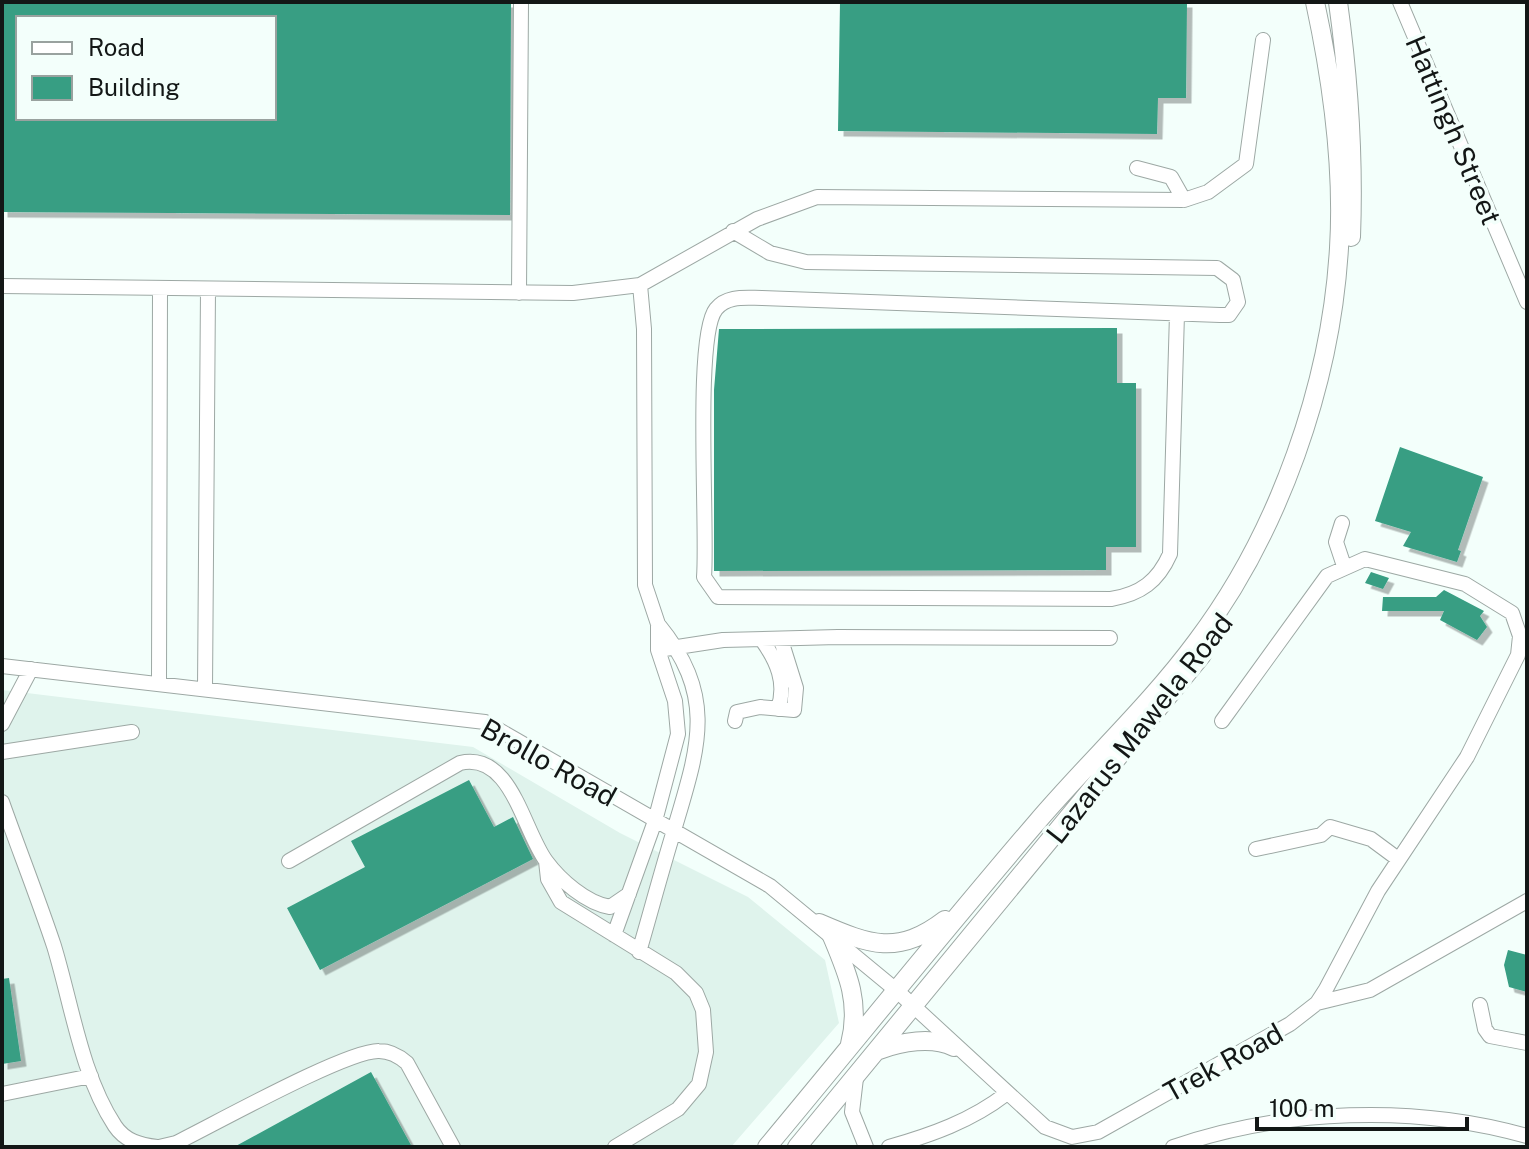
<svg xmlns="http://www.w3.org/2000/svg" width="1529" height="1149" viewBox="0 0 1529 1149" font-family="'Public Sans',sans-serif">
  <defs>
    <filter id="shadow"><feDropShadow dx="5.5" dy="5.5" stdDeviation="0" flood-color="#0004"/></filter>
  </defs>
  <rect width="100%" height="100%" fill="#f3fffb"/>
  <path fill="#dff3ec" d="M2 690 473 747 620 833 748 897 825 960 839 1023 731 1147H2Z"/>
  <path fill="#379e83" fill-rule="evenodd" filter="url(#shadow)" d="M2 2H511L510 215 2 212ZM18 18H274V118H18Z
    M840 2H1187L1186 98H1158L1157 134 838 131Z
    M1117 328V383H1136V547H1106V570L714 571V390L719 329Z
    M1400 447 1483 477 1458 550 1461 551 1457 562 1403 546 1411 532 1375 521Z
    M1371 572 1389 578 1383 589 1365 583Z
    M1444 590 1484 611 1480 616 1487 627 1477 640 1440 620 1444 611H1382L1383 597H1436Z
    M469 780 494 827 513 817 533 859 320 970 287 908 365 867 351 841Z
    M1508 950 1527 955V992L1509 987 1504 965Z
    M9 978 21 1061 2 1064V979Z
    M371 1072 412 1147H234Z"/>
  <g fill="none" stroke-linecap="round" stroke-linejoin="round">
    <g stroke="#9da8a4" stroke-width="16">
      <path id="minor" d="M1400 2 1527 302
        M1137 168 1171 177 1184 200 1208 192 1246 164 1263 40
        M733 231 770 253 806 262 1217 268 1233 280 1238 302 1229 315H1220L762 298C746 298 727 295 716 309 694 336 708 530 704 577L718 597 1111 599C1141 594 1158 581 1170 554L1177 314
        M2 286 573 293 640 285 757 219 817 197 1184 200
        M519 293 521 2
        M1342 523 1336 542 1344 566
        M762 640C777 661 787 683 778 709
        M658 650 723 640 838 637 1110 638
        M2 666 485 722 770 886 896 990 1045 1127 1072 1137 1098 1132 1290 1024 1317 1003 1326 989 1378 891 1467 757 1518 655 1520 636 1512 613 1465 584 1365 559 1327 576 1222 721
        M159 683 160 290
        M205 688 208 290
        M735 721 737 712 760 707 794 710 796 688 781 640
        M2 724 31 669
        M2 752 132 732
        M2 802C19 850 38 898 54 946 72 1005 81 1074 115 1126 125 1141 140 1145 157 1147
        M1256 849 1321 835 1330 827 1371 839 1398 859
        M289 861 460 763C511 751 523 830 546 861 560 880 586 903 610 907L629 894
        M546 861 548 879 561 902 676 973 696 993 703 1010 706 1052 699 1084 678 1109 615 1147
        M614 935 655 821 678 734 675 701 658 650V624L645 585 644 329 640 285
        M639 952C651 911 662 869 675 827 699 746 717 696 658 624
        M1317 1003 1370 990 1527 901
        M1480 1005 1485 1029 1490 1036 1527 1043
        M856 1078 852 1112 866 1147
        M2 1094 91 1076
        M159 1147 176 1143C213 1125 347 1050 379 1051 390 1051 399 1056 407 1063L453 1147
        M889 1147C931 1135 971 1121 1006 1094
        M1173 1147C1284 1109 1414 1104 1527 1136"/>
    </g>
    <g stroke="#9da8a4" stroke-width="20">
      <path id="major" d="M1338 2C1349 81 1354 158 1351 237
        M819 923C870 945 898 956 945 920
        M831 934C847 972 861 1002 850 1044
        M879 1050C901 1042 932 1036 954 1047
        M767 1147C857 1039 945 929 1037 822 1089 761 1149 706 1197 641 1279 532 1331 384 1339 248 1344 167 1332 81 1315 2
        M797 1147 1202 655"/>
    </g>
    <use href="#minor" stroke="#fff" stroke-width="14"/>
    <use href="#major" stroke="#fff" stroke-width="18"/>
  </g>
  <g text-anchor="middle" dominant-baseline="central" stroke-width="7" stroke-linejoin="round" paint-order="stroke">
    <g font-size="28" fill="#131716" stroke="#f3fffb">
      <text transform="translate(1454 130) rotate(67)">Hattingh Street</text>
      <text transform="translate(1139 728) rotate(-52)">Lazarus Mawela Road</text>
      <text transform="translate(549 762) rotate(29)">Brollo Road</text>
      <text transform="translate(1223 1062) rotate(-29)">Trek Road</text>
    </g>
  </g>
  <rect width="1529" height="1149" fill="none" stroke="#131716" stroke-width="8"/>
  <rect x="16" y="16" width="260" height="104" fill="#f3fffb" stroke="#99a29f" stroke-width="2"/>
  <rect x="32" y="42" width="40" height="12" fill="#ffffff" stroke="#99a29f" stroke-width="2"/>
  <text x="88" y="56" font-size="24" fill="#131716">Road</text>
  <rect x="32" y="76" width="40" height="24" fill="#379e83" stroke="#99a29f" stroke-width="2"/>
  <text x="88" y="96" font-size="24" fill="#131716">Building</text>
  <path d="M1257 1117v12h210v-12" fill="none" stroke="#131716" stroke-width="4"/>
  <text x="1269" y="1117" font-size="24" fill="#131716" stroke="#f3fffb" stroke-width="6" paint-order="stroke">100 m</text>
</svg>
